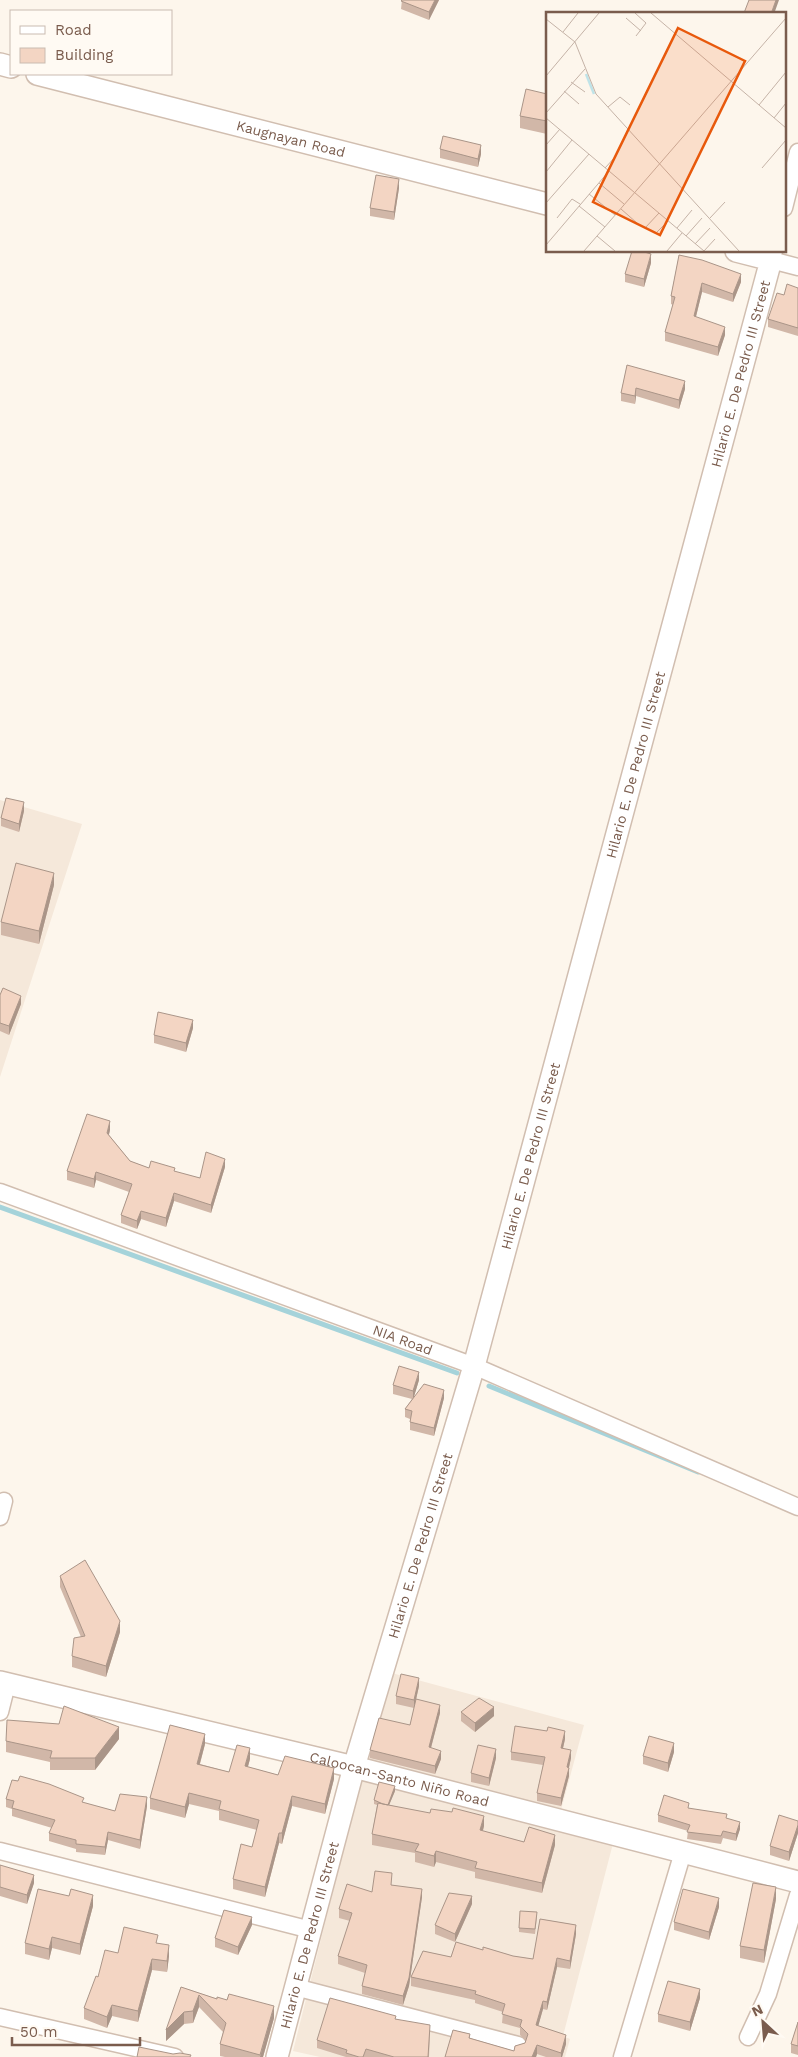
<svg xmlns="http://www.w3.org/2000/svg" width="798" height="2057" viewBox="0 0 798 2057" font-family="'Work Sans',sans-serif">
  <rect width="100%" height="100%" fill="#fdf6ec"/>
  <path fill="#f5e8da" d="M0 800 82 824 0 1077Z
    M388 1672 584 1725 561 1810 617 1828 563 2036 570 2039 565 2057H320L293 2051Z"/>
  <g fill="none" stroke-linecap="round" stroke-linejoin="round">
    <path stroke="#a5d3da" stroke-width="5" d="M0 1207 457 1373
      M489 1386 698 1472"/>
    <g stroke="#d1beb0" stroke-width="19">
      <g id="minor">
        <path d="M784 208 798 152"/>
        <path d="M774 251 771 260 798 267"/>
        <path id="s1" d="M0 1192 474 1366 798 1507"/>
        <path d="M0 1517 4 1501"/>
        <path d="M0 1712 7 1684"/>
        <path d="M0 1851 311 1930"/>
        <path d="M295 1987 518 2045"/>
        <path d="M0 2017 175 2057"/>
        <path d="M748 2037 768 1994 798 1895"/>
        <path d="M622 2057 683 1852"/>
      </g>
    </g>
    <g stroke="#d1beb0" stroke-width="24">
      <g id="tertiary">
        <path d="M0 64 11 67"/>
        <path id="s2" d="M37 74 547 204"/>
        <path id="s3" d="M0 1682 354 1767 798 1882"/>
        <path id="s4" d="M277 2057 354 1767 474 1366 771 260 736 251"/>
      </g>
    </g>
    <use href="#minor" stroke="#fff" stroke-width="16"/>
    <use href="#tertiary" stroke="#fff" stroke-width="21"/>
  </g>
  <path fill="#d1b7a8" d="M402 0H439L429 20 401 9Z
    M547 94V134L520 128V116Z
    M440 149 481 154 478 167 440 158Z
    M399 188 394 220 370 216V208Z
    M679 255 741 282 733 302 702 292 696 317 725 335 718 356 665 341V332L673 305 671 304V296Z
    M651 263 644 287 625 282V274Z
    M798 288V336L768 327V319L784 295Z
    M627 365 685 389 679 409 636 396 635 404 621 401V393Z
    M24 811 19 832 1 826V818Z
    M54 885 39 944 1 935V922Z
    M0 995 21 1004 9 1035 0 1031Z
    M193 1028 186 1052 154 1043V1035Z
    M110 1130 109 1135 130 1161 149 1168 175 1172 200 1178 225 1167 211 1213 174 1201 166 1227 141 1219 137 1229 121 1223V1215L129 1192 96 1180 94 1188 67 1180V1171Z
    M419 1380 414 1396 444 1398 434 1436 410 1430V1419L405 1417V1409L412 1399 393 1394V1385Z
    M60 1576 120 1632 106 1677 72 1667V1656L81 1637 60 1587Z
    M419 1686 416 1700 440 1713 431 1748 441 1759 435 1774 370 1758V1750L410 1725 414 1708 396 1704V1696Z
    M461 1712 494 1716 475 1732 461 1721Z
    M119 1739 95 1770H50V1762L6 1752V1741Z
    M565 1739 563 1749 571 1758 569 1768V1776L561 1806 537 1801V1793L543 1765 511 1760V1752Z
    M205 1744 200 1764 229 1772 250 1759 248 1767 278 1775 334 1779 325 1814 292 1806 282 1844 279 1843 265 1897 233 1889V1879L252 1847 257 1830 219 1820V1811L189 1804 185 1818 150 1809V1798Z
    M674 1752 668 1772 643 1764V1756Z
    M496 1758 489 1786 471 1782V1773Z
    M395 1791 389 1805 484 1826 483 1831 524 1842 555 1845 542 1893 475 1878V1872L436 1862 434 1867 415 1862V1853L372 1845V1834L377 1805 374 1804V1800Z
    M6 1799 84 1803 115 1811 147 1806 140 1849 108 1840 105 1855 76 1852V1849L49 1841V1833L52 1828 12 1816V1809L6 1807Z
    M689 1808 727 1819 740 1829 736 1841 723 1838 721 1844 687 1839 688 1831 658 1822V1815Z
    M798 1821V1833L789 1861 770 1855V1846Z
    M0 1865 34 1883 27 1904 0 1896Z
    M392 1885 422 1897 409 1986 403 2005 362 1994V1986L365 1973 338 1964V1956L350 1921 339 1918V1909L372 1892Z
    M776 1899 764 1963 740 1958V1946Z
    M472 1904 455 1942 435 1934V1925Z
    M93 1906 80 1955 52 1948 49 1960 25 1954V1943Z
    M719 1907 709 1940 674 1930V1922Z
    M537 1917 535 1934 519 1932V1928Z
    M540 1919 576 1925V1934L570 1969 557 1967 547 2010 543 2009 538 2026 566 2035V2044L562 2057H546L537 2054 536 2057H445L453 2030 470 2034V2038L514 2051 515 2046 525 2043 526 2041 520 2035V2028L502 2023 503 2012 475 2003V2000L411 1986V1977L423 1951 451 1957 456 1942 483 1950V1947L513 1956 533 1959Z
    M252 1925 238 1955 215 1947V1938Z
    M158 1943 169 1956 167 1972 152 1970 138 2022 112 2016 107 2028 84 2019V2008L98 1977 118 1953Z
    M181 1987 217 1999 227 2000 274 2018 263 2057H225L220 2056V2044L223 2032 199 2007 193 2023 184 2024 166 2041Z
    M700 1998 690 2031 658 2022V2014Z
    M396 2019 430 2033 429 2057H346L317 2048V2040Z
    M798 2022V2055L791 2053V2044Z"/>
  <path fill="#aa9588" d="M435 0H439L429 20V12Z
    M776 0H779L774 14H771Z
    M481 145V154L478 167V159Z
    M399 179V188L394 220V212Z
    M651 254V263L644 287V279Z
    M741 274V282L733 302V294Z
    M702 283V292L694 324V316Z
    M725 327V335L718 356V347Z
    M685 381V389L679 409V400Z
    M636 388V396L635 404V396Z
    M24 802V811L19 832V824Z
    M54 873V885L39 944V931Z
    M21 996V1004L9 1035V1026Z
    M193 1020V1028L186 1052V1043Z
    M110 1121V1130L107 1141V1133Z
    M225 1159V1167L211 1213V1205Z
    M96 1172V1180L94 1188V1179Z
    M174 1193V1201L166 1227V1218Z
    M141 1211V1219L137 1229V1221Z
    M419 1372V1380L413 1400V1391Z
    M444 1390V1398L434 1436V1428Z
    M120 1621V1632L106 1677V1666Z
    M419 1678V1686L414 1708V1700Z
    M440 1705V1713L429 1755V1747Z
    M494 1707V1716L475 1732V1723Z
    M119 1727V1739L95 1770V1758Z
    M565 1731V1739L561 1756V1748Z
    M205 1734V1744L197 1774V1764Z
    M674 1743V1752L668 1772V1763Z
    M250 1748V1759L245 1776V1766Z
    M496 1749V1758L489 1786V1778Z
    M571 1750V1758L567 1775V1767Z
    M441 1751V1759L435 1774V1766Z
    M334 1768V1779L325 1814V1804Z
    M569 1768V1776L561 1806V1798Z
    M395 1786V1791L387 1810V1806Z
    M189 1793V1804L185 1818V1807Z
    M292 1796V1806L282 1844V1833Z
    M147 1797V1806L140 1849V1840Z
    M484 1816V1826L480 1840V1830Z
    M740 1822V1829L736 1841V1834Z
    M798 1825V1833L789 1861V1852Z
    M108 1832V1840L105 1855V1847Z
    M279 1833V1843L265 1897V1887Z
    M555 1835V1845L542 1893V1883Z
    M436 1851V1862L434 1867V1856Z
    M34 1875V1883L27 1904V1895Z
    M776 1887V1899L764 1963V1950Z
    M422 1889V1897L409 1986 403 2005V1996Z
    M93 1895V1906L80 1955V1944Z
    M472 1896V1904L455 1942V1934Z
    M719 1898V1907L709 1940V1932Z
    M252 1917V1925L238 1955V1947Z
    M576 1925V1934L570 1969V1961Z
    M52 1937V1948L49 1960V1949Z
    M169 1945V1956L167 1972V1961Z
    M557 1958V1967L547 2010V2002Z
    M152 1959V1970L138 2022V2011Z
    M700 1989V1998L690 2031V2022Z
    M199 1995V2007L193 2023V2011Z
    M543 2001V2009L536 2034V2025Z
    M112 2005V2016L107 2028V2017Z
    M274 2006V2018L263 2057H260Z
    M184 2012V2024L166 2041V2030Z
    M566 2035V2044L562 2057H561V2053Z
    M537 2045V2054L536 2057H532Z"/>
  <path fill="#f3d5c3" stroke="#aa9588" d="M402 0H435L429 12 401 1Z
    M749 0H776L771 14H745L744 13Z
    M526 89 547 94V121L520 116Z
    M443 136 481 145 478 159 440 149Z
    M376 175 399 179 394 212 370 208Z
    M632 251H641L651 254 644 279 625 274Z
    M679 255 702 260 741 274 733 294 702 283 694 316 725 327 718 347 665 332 675 297 671 296Z
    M787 284 798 288V328L768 319 777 293 784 295Z
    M627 365 685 381 679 400 636 388 635 396 621 393Z
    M6 798 24 802 19 824 1 818Z
    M16 863 54 873 39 931 1 922Z
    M3 988 21 996 9 1026 0 1023V995Z
    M158 1012 193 1020 186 1043 154 1035Z
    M87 1114 110 1121 107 1133 130 1161 149 1168 151 1161 175 1168 174 1171 200 1178 206 1152 225 1159 211 1205 174 1193 166 1218 141 1211 137 1221 121 1215 132 1184 96 1172 94 1179 67 1171Z
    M399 1366 419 1372 413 1391 393 1385Z
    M424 1384 444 1390 434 1428 410 1422 412 1411 405 1409Z
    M85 1560 120 1621 106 1666 72 1656 74 1638 85 1636 60 1576Z
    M401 1674 419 1678 414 1700 396 1696Z
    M479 1698 494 1707 475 1723 461 1712Z
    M416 1699 440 1705 429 1747 441 1751 435 1766 370 1750 379 1718 410 1725Z
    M64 1706 119 1727 95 1758H50L52 1751 6 1741 7 1720 59 1724Z
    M170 1725 205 1734 197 1764 229 1772 237 1745 250 1748 245 1766 278 1775 285 1756 334 1768 325 1804 292 1796 282 1833H279L265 1887 233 1879 241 1844 252 1847 259 1820 219 1809 221 1801 189 1793 185 1807 150 1798Z
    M515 1726 547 1731 548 1727 565 1731 561 1748 571 1750 567 1767 569 1768 561 1798 537 1793 545 1757 511 1752Z
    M649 1736 674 1743 668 1763 643 1756Z
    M478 1745 496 1749 489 1778 471 1773Z
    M20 1776 49 1784 84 1798 82 1802 115 1811 120 1794 147 1797 140 1840 108 1832 105 1847 76 1844V1840L49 1833 55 1820 12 1808 14 1801 6 1799 12 1780 18 1781Z
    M379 1782 395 1786 388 1805 383 1804 374 1800Z
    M664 1795 689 1803 688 1808 727 1814 726 1818 740 1822 736 1834 723 1831 721 1836 687 1832 690 1825 658 1815Z
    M378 1803 430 1813 431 1809 452 1812 453 1808 484 1816 480 1830 524 1842 529 1827 555 1835 542 1883 475 1868 477 1862 436 1851 434 1856 415 1851 419 1844 372 1834Z
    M779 1815 798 1821V1825L789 1852 770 1846Z
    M0 1865 34 1875 27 1895 0 1887Z
    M375 1871 392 1873 391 1885 422 1889 409 1978 403 1996 362 1986 367 1965 338 1956 352 1913 339 1909 347 1884 372 1892Z
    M753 1883 776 1887 764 1950 740 1946Z
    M38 1889 69 1896 71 1889 93 1895 80 1944 52 1937 49 1949 25 1943Z
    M683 1889 719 1898 709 1932 674 1922Z
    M449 1893 472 1896 455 1934 435 1925Z
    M224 1910 252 1917 238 1947 215 1938Z
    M520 1911 537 1912 535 1929 519 1928Z
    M540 1919 576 1925 570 1961 557 1958 547 2002 543 2001 536 2025 566 2035 561 2053 537 2045 532 2057H445L453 2030 470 2034 469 2038 514 2051 515 2046 525 2043 528 2034 520 2026 522 2020 502 2014 505 2004 475 1994 476 1991 411 1977 423 1951 451 1957 456 1942 483 1950V1947L513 1956 533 1959Z
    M124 1927 158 1935 156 1943 169 1945 167 1961 152 1959 138 2011 112 2005 107 2017 84 2008 96 1976 98 1977 105 1950 118 1953Z
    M668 1981 700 1989 690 2022 658 2014Z
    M181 1987 217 1999V1997L227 2000 229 1994 274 2006 260 2055 220 2044 226 2023 199 1995 193 2011 184 2012 166 2030Z
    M330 1998 396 2016 395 2019 430 2025 428 2057H394L366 2049 363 2057H359L346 2053 347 2050 317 2040Z
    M798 2022V2046L791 2044Z
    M139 2047 173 2054 180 2053 191 2055 190 2057H137Z"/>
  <g text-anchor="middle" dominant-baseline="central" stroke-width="4.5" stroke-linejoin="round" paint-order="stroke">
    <g font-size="14" fill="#7a5c4d" stroke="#fffaf3">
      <text stroke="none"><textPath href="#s2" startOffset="262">Kaugnayan Road</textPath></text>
      <text stroke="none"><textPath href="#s4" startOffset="1746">Hilario E. De Pedro III Street</textPath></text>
      <text stroke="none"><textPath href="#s4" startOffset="1341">Hilario E. De Pedro III Street</textPath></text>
      <text stroke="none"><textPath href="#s4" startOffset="936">Hilario E. De Pedro III Street</textPath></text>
      <text stroke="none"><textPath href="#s1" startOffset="429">NIA Road</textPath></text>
      <text stroke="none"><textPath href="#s4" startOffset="531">Hilario E. De Pedro III Street</textPath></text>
      <text stroke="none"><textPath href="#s3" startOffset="411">Caloocan-Santo Niño Road</textPath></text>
      <text stroke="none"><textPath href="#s4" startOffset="126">Hilario E. De Pedro III Street</textPath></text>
    </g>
  </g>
  <g transform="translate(546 12)">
    <rect width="240" height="240" fill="#fdf6ec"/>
    <path fill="none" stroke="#bfe3e8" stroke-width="2.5" d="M40 62 48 82"/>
    <path fill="none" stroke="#c5b3a7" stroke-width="1" d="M89 1 100 11 90 24M105 1 240 116M80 6 95 19M0 7 29 30 50 82 193 239M17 20 32 1M0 64 53 1M25 70 39 80M18 79 33 92M213 93 240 60M62 95 74 85 84 93M0 101 39 57M0 106 158 239M228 106 240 91M0 133 14 117M59 156 70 144M216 156 240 128M0 160 26 128M53 171 78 192M43 182 69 203M0 191 43 142M33 194 59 215M75 197 91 211M11 206 26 187 34 192M164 206 179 190M99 216 113 201M131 216 146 198M111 220 122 209M51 224 69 239M140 224 156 206M149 232 164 216M0 233 63 159M38 239 240 6M121 239 136 221M158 239 169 227"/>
    <path fill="#e8590c" fill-opacity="0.15" stroke="#e8590c" stroke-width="2.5" d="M132 16 199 49 114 223 47 190Z"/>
    <rect width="240" height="240" fill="none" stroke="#7a5c4d" stroke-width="2.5"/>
  </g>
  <rect x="10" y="10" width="162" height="65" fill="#fffaf3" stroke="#cabbb1"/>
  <rect x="20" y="26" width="25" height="8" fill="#ffffff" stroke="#cabbb1"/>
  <text x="55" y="35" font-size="15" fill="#7a5c4d">Road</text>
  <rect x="20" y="48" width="25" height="15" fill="#f3d5c3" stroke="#cabbb1"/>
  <text x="55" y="60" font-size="15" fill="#7a5c4d">Building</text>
  <g transform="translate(763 2022) rotate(334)" stroke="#fffaf3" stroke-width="4" paint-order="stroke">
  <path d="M0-4L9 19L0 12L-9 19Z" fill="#7a5c4d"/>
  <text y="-8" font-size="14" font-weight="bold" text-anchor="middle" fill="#7a5c4d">N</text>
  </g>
  <path d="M12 2037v8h128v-8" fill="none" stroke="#7a5c4d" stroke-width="2.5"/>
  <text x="20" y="2037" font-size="15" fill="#7a5c4d" stroke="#fffaf3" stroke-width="4" paint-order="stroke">50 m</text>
</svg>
